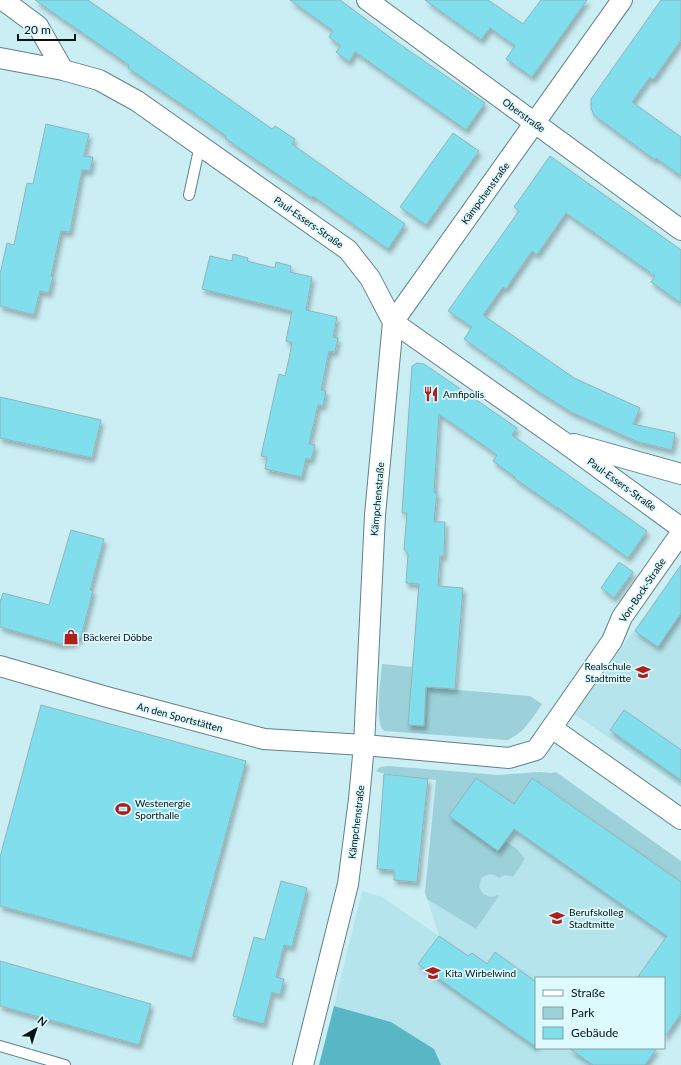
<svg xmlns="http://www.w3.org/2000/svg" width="681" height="1065" viewBox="0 0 681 1065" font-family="Lato,sans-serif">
  <defs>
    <filter id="shadow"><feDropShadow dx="2.5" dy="4.5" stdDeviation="2" flood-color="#0004"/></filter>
  </defs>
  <rect width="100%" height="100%" fill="#caeef4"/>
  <path fill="#b6e4ec" d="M681 565V787L574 714Z
    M476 778 514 804 532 778 679 880 664 978H536V1048H657L645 1065H441L434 1049 391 1022 334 1006 362 891 382 897 439 936 425 892 449 816Z"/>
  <path fill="#9cd1da" d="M382 664 412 667 411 686 530 696 542 704C532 718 524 734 507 740L384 731C374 723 381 678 382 664Z
    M389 766 498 775 540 772 551 773 556 772 681 861V886L678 880 533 778 514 804 476 778 450 816 498 851 505 841 516 848 525 859 513 877 505 875 499 878C494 873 486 873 481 879L479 887 483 894 491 897 498 895 499 896 476 929 427 899 425 892 436 780 381 773 376 771 380 767Z"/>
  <path fill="#59b7c5" d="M334 1006 391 1022 434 1049 441 1065H319Z"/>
  <path fill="#81deed" stroke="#91b4ba" filter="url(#shadow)" d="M35 0H88L272 129 275 126 295 139 292 144 405 224 388 249 313 196 312 198 252 157 225 138 226 136 190 110 128 68 129 65Z
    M290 0H340L395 41 485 103 466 130 355 52 349 62 336 52 341 46 329 37 333 31Z
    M425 0H488L523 24 541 0H587L532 77 506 59 515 46 490 28 481 40Z
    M661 0H681V40L653 80 650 77 632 102 681 137V176L656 158 655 160 599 119 594 115 591 108V99Z
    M46 124 89 134 84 156 93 157 90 171 82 170 70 232 61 231 51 276 53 277 49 293 40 291 34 315 0 306V274L7 243 14 245 27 183 33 184Z
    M453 133 479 151 426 225 400 207Z
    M550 156 681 250V303L651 282 655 276 566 213 537 255 532 251 506 289 503 287 483 315 574 378 640 408 633 424 675 433 672 450 638 442 571 412 539 392 464 339 472 327 448 311 519 211 514 207Z
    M233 254 248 258 247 261 275 268 276 262 291 266 290 272 312 277 306 310 337 317 333 337 338 338 335 352 329 351 321 390 326 391 323 406 318 405 309 444 315 445 311 460 306 458 302 477 265 469 267 457 261 456 279 374 285 376 289 359 292 343 286 341 292 311 202 289 210 256 232 261Z
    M417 363 424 364 517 428 512 435 647 531 628 558 557 507V508L514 478 515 477 493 461 497 455 439 414 434 492 437 493 434 522H445L444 556H440L438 586 463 588 455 689 426 687 424 726 408 725 419 584 406 583 408 554 404 549 407 513H402L412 366Z
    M0 397 101 420 92 458 0 438Z
    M71 530 104 539 90 590 93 591 81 637 73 643 61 644 0 627V602L3 593 49 605Z
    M619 562 633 572 614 598 601 588Z
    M681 565V613L658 647 635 631Z
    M41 705 246 761 192 958 0 906V857Z
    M624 710 681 750V780L610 730Z
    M384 774 428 779 417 882 394 880V870L377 869Z
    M476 778 514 804 532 778 681 882V1014L664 1038V978H637L667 936 514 829 498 851 449 816Z
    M281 881 307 888 292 947 284 945 276 977 284 979 280 995 272 992 264 1024 233 1016 254 937 265 940Z
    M439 936 468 956 472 953 487 964 495 952 536 982V1047L418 964Z
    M0 961 151 1004 139 1045 0 1006Z
    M569 1048H657L645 1065H593Z"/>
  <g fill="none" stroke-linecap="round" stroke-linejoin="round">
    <g stroke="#608187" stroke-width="12">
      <path id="lane" d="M189 195 200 145
        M0 1046 65 1065"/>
    </g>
    <g stroke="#608187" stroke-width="22">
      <path id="street" d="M3 0 38 26 63 70
        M367 0 681 230
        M0 58 63 70 99 80 137 101 348 250 370 278 393 322 562 441 681 528
        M574 444 681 474
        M0 666 107 697 264 739 364 745 509 758 536 750 612 641 622 617 681 533
        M552 728 681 819
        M303 1065 348 884 359 799 364 745 375 515 393 322 622 0"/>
    </g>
    <use href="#lane" stroke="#fff" stroke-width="10"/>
    <use href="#street" stroke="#fff" stroke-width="20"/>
  </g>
  <defs>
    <g id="restaurant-bare" transform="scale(1.2)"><path d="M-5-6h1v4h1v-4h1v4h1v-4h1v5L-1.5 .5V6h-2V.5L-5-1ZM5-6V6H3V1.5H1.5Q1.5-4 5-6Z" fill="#af1f1a" stroke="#ddfaff" stroke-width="2.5" paint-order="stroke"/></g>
    <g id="shop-bare" transform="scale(1.2)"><path d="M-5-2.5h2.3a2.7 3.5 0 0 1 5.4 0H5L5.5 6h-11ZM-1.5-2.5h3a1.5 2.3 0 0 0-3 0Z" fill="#af1f1a" stroke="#ddfaff" stroke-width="2.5" paint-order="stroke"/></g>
    <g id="school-bare" transform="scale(1.2)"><path d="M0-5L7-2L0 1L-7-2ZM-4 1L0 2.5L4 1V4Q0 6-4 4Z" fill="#af1f1a" stroke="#ddfaff" stroke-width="2.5" paint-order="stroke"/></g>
    <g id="stadium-bare" transform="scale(1.2)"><path d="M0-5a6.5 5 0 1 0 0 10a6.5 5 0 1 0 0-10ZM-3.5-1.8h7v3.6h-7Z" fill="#af1f1a" stroke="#ddfaff" stroke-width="2.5" paint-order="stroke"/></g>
  </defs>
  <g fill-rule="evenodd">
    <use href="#restaurant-bare" x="431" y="394"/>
    <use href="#shop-bare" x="71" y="637"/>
    <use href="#school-bare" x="643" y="672"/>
    <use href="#stadium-bare" x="123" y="809"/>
    <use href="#school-bare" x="557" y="918"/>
    <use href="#school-bare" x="433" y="973"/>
  </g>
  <g text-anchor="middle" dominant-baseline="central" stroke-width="3.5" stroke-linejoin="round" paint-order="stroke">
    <g font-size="10" fill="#051214" stroke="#ddfaff">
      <text transform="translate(524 115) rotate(36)">Oberstraße</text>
      <text transform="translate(485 193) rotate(-54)">Kämpchenstraße</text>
      <text transform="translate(309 222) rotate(35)">Paul-Essers-Straße</text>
      <text transform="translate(622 484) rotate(36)">Paul-Essers-Straße</text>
      <text transform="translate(377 499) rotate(-85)">Kämpchenstraße</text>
      <text transform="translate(642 590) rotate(-56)">Von-Bock-Straße</text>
      <text transform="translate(180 717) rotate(15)">An den Sportstätten</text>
      <text transform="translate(356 822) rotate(-83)">Kämpchenstraße</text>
    </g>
    <g font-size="10" fill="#051214" stroke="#ddfaff" text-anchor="start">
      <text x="443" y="394">Amfipolis</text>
      <text x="83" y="637">Bäckerei Döbbe</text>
      <text x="631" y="666" text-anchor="end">Realschule<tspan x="631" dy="12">Stadtmitte</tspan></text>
      <text x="135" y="803">Westenergie<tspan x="135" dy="12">Sporthalle</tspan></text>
      <text x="569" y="912">Berufskolleg<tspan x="569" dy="12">Stadtmitte</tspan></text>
      <text x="445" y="973">Kita Wirbelwind</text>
    </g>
  </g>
  <rect x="535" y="977" width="130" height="72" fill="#ddfaff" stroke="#879da1"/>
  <rect x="543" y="990" width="20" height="6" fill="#ffffff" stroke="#879da1"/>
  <text x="571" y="997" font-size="12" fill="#051214">Straße</text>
  <rect x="543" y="1007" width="20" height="12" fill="#9cd1da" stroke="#879da1"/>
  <text x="571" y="1017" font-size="12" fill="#051214">Park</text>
  <rect x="543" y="1027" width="20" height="12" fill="#81deed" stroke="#879da1"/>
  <text x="571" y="1037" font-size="12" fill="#051214">Gebäude</text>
  <g transform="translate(36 1029) rotate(39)" stroke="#ddfaff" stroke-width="3" paint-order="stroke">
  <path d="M0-3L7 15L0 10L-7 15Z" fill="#051214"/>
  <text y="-6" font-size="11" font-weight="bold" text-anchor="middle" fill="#051214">N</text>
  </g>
  <path d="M18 34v6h57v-6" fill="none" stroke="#051214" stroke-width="2"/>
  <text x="24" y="34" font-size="12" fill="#051214" stroke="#ddfaff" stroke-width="3" paint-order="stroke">20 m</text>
</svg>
